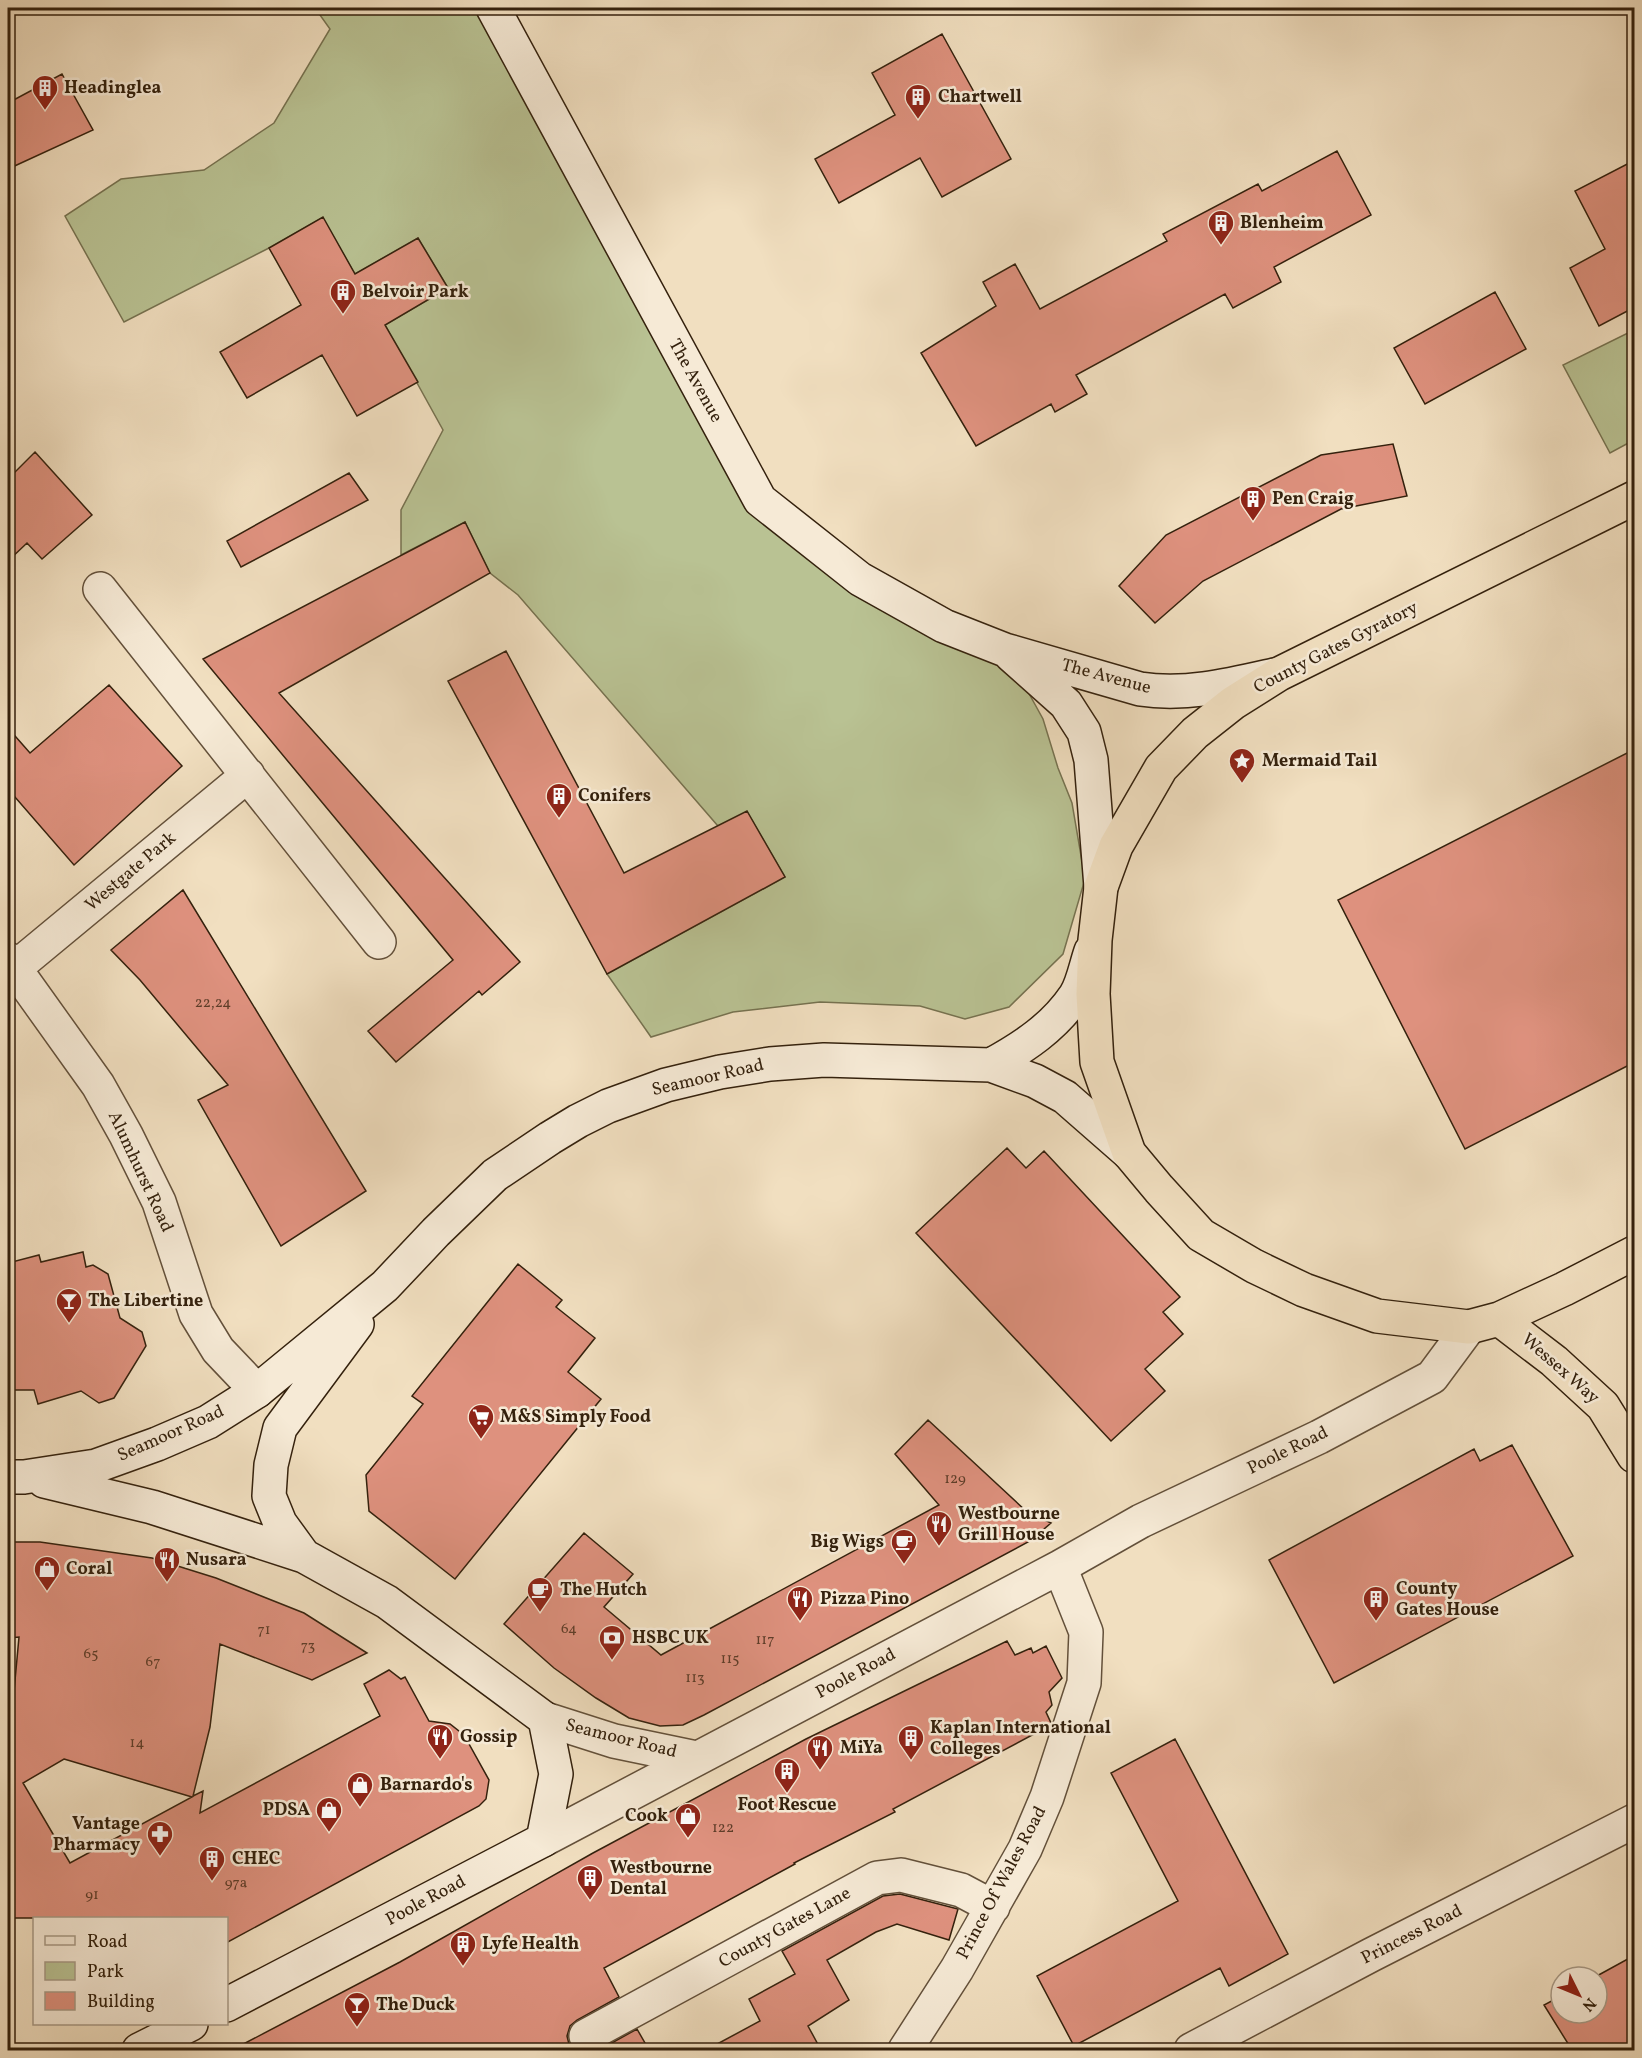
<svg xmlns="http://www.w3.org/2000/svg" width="1642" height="2058" viewBox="0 0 1642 2058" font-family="Vollkorn,serif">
  <rect width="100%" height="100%" fill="#f1dfc0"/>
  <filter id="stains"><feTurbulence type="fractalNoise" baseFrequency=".00333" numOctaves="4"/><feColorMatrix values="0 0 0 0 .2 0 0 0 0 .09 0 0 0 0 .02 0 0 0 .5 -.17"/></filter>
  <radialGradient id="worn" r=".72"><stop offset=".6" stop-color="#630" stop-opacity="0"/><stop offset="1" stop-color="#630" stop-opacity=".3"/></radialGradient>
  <path fill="#b9c293" stroke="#767250" stroke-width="1.5" d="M315 8H493L760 500 1005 650 1043 719 1058 768 1072 803 1085 879 1063 954 1009 1007 965 1019 920 1006 820 1002 733 1012 651 1037 607 974 785 877 747 812 718 826 518 595 490 573 465 522 401 555V510L443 430 385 325 448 288 418 238 355 274 322 218 269 248 124 322 65 216 121 179 204 170 274 123 330 29Z
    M1634 330V440L1610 453 1563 365Z"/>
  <path fill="#de917e" stroke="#34210d" stroke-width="1.5" fill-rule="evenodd" d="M942 34 1011 159 942 197 920 158 839 203 815 159 895 115 872 73Z
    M62 74 93 130 8 169V103Z
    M1337 151 1371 215 1274 267 1281 282 1233 308 1225 294 1076 375 1087 394 1055 412 1051 404 976 446 921 353 996 306 983 282 1015 264 1040 309 1167 241 1163 234 1258 184 1262 191Z
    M1635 160V307L1599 326 1570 268 1605 249 1575 191Z
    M323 217 355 274 418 238 448 288 385 325 418 382 357 416 322 355 247 398 220 352 301 305 269 248Z
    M1495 292 1526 349 1425 404 1394 348Z
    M1393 444 1407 496 1341 509 1203 581 1155 623 1119 586 1166 535 1321 455Z
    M35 452 92 515 42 559 27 543 8 561V479Z
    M349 473 368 500 241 567 227 541Z
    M465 522 490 573 279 693 520 962 482 995 479 991 396 1062 368 1031 453 960 203 659Z
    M506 651 624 873 747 811 785 877 607 974 448 681Z
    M109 685 182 766 74 865 8 789V728L30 753Z
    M1635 749V1062L1465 1149 1338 900Z
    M183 890 366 1191 281 1246 198 1100 228 1085 140 980 111 950Z
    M1007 1148 1026 1168 1044 1151 1180 1297 1163 1312 1183 1334 1145 1369 1165 1391 1111 1441 916 1233Z
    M83 1252 86 1267 93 1265 108 1274 120 1318 142 1332 146 1346 114 1398 99 1403 81 1391 38 1404 34 1390H8V1263L39 1255 41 1262Z
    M518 1264 562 1300 556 1307 595 1338 568 1372 601 1399 455 1579 369 1511 366 1475 423 1404 412 1396Z
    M928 1420 1026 1511 1051 1523 1030 1541 704 1715 683 1725 660 1726 629 1718 596 1698 554 1668 504 1624 584 1533 633 1574 604 1607 661 1655 939 1505 895 1454Z
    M1512 1445 1573 1556 1334 1683 1269 1560 1474 1449 1480 1461Z
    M8 1542H40L152 1558 216 1578 304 1613 367 1653 312 1680 220 1644 210 1727 193 1796 203 1791 200 1813 380 1716 364 1684 389 1670 401 1679 405 1677 429 1721 450 1724 464 1735 489 1780 486 1799 479 1806 226 1943V1918H8V1756L19 1637 8 1638ZM64 1759 192 1797 70 1863 23 1783Z
    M1007 1641 1015 1655 1031 1648 1033 1653 1046 1646 1062 1678 1049 1692 1052 1705 1046 1712 1051 1723V1725L893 1809 895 1812 794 1863 795 1864 604 1968 619 1997 577 2020 570 2026 567 2036 569 2044 575 2050H232L400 1962 593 1853 806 1739Z
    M1175 1739 1288 1954 1229 1986 1220 1968 1074 2046 1037 1976 1178 1901 1111 1773Z
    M900 1894 958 1909 949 1940 897 1924 876 1932 827 1960 849 2000 808 2026 821 2050H706L760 2021 749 1999 795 1974 782 1951 883 1896Z
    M1635 1955V2050H1572L1544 2005 1561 1996V2013H1597V1977H1595Z
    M637 2029 649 2050H599Z"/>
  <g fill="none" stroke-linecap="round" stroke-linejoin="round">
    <g stroke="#63503a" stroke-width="36">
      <path id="street" d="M100 589 379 942
        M8 959 98 1085 126 1135 159 1202 196 1314 218 1350 257 1391
        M15 968 248 775
        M545 1719 614 1741 696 1758
        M543 1840 1060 1567 1141 1521 1319 1437 1432 1377 1469 1327
        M586 2036 877 1878 901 1875 961 1890 993 1907
        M905 2050 957 1969 1025 1849 1047 1797 1084 1683 1086 1632 1060 1567
        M1191 2050 1371 1955 1634 1821"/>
    </g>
    <g stroke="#34210d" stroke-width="36">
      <path id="secondary" d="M493 8 760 500 860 579 944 626 1005 650 1140 689C1186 696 1230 685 1274 675
        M1011 655 1066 704 1084 732 1091 760 1101 887
        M991 1065C1024 1047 1054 1027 1075 996 1083 984 1086 965 1091 951
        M8 1477H24L96 1466 157 1444 208 1422 257 1391 385 1286 436 1232 495 1175 550 1138 578 1121 608 1106 666 1085 720 1072 770 1064 824 1060 991 1065 1035 1081 1065 1097 1129 1153
        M44 1481 152 1507 304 1556 387 1602 545 1719 556 1774 543 1840 226 2005
        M304 1556 280 1523 269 1496 271 1465 280 1428 357 1324
        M139 2050 191 2024"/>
    </g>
    <g stroke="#34210d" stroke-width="36">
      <path id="highway" d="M1634 498 1279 674 1233 703 1195 733 1161 768 1116 846 1101 887 1095 940 1093 994 1097 1062 1129 1153 1159 1189 1201 1235 1254 1266 1304 1290 1377 1316 1469 1327 1499 1319 1564 1289 1634 1253
        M1499 1319 1554 1361 1603 1406 1634 1456"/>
    </g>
    <use href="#street" stroke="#f6ead6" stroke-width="33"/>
    <use href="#secondary" stroke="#f6ead6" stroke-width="33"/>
    <use href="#highway" stroke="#f1dfc0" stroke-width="33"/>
  </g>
  <defs>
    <g id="building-pin" transform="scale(1.35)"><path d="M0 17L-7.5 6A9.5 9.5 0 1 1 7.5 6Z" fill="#8f2418" stroke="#f6ead6"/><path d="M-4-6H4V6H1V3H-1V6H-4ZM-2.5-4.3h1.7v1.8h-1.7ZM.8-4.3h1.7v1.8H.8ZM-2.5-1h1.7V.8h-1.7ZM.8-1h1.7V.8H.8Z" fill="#fff"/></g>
    <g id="sight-pin" transform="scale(1.35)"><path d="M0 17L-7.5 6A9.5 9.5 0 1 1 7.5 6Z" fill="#8f2418" stroke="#f6ead6"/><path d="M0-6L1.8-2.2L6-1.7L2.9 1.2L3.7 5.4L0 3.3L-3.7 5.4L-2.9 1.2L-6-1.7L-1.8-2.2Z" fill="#fff"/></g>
    <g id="bar-pin" transform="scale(1.35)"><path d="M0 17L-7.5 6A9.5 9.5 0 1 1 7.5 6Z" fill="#8f2418" stroke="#f6ead6"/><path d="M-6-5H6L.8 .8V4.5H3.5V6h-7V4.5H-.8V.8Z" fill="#fff"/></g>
    <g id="supermarket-pin" transform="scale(1.35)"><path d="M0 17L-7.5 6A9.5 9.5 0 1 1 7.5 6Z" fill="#8f2418" stroke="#f6ead6"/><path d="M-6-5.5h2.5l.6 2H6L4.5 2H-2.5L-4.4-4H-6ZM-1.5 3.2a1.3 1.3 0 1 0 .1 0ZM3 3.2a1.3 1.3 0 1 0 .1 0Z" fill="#fff"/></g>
    <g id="restaurant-pin" transform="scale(1.35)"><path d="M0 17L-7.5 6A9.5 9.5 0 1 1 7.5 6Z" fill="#8f2418" stroke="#f6ead6"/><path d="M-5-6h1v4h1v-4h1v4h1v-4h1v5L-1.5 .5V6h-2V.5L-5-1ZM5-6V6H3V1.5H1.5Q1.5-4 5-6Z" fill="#fff"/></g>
    <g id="cafe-pin" transform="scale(1.35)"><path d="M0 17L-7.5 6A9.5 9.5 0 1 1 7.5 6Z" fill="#8f2418" stroke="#f6ead6"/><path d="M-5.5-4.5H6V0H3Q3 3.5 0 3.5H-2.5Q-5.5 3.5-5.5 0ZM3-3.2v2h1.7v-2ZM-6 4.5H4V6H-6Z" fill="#fff"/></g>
    <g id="shop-pin" transform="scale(1.35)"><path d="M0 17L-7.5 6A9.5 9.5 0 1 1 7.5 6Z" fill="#8f2418" stroke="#f6ead6"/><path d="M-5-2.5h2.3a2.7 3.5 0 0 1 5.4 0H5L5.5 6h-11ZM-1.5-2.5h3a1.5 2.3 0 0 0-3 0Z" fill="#fff"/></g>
    <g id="bank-pin" transform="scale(1.35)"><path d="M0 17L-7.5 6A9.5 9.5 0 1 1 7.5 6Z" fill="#8f2418" stroke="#f6ead6"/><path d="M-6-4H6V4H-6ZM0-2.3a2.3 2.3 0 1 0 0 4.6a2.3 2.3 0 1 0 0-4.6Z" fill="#fff"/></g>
    <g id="pharmacy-pin" transform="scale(1.35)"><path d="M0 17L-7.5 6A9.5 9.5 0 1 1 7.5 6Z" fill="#8f2418" stroke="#f6ead6"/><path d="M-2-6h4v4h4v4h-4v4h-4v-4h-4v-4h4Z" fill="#fff"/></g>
  </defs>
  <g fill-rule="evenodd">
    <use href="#building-pin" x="45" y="88"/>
    <use href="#building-pin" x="918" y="97"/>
    <use href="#building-pin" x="1221" y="223"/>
    <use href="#building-pin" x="343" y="292"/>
    <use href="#building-pin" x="1253" y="499"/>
    <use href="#sight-pin" x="1242" y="761"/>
    <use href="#building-pin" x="559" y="796"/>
    <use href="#bar-pin" x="69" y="1301"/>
    <use href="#supermarket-pin" x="481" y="1417"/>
    <use href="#restaurant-pin" x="939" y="1524"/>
    <use href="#cafe-pin" x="904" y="1542"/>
    <use href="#restaurant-pin" x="167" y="1560"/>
    <use href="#shop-pin" x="47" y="1569"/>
    <use href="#cafe-pin" x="540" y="1590"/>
    <use href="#restaurant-pin" x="800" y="1599"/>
    <use href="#building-pin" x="1376" y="1599"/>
    <use href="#bank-pin" x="612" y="1638"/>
    <use href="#restaurant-pin" x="440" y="1737"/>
    <use href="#building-pin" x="911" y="1738"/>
    <use href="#restaurant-pin" x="820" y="1748"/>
    <use href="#building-pin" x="787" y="1771"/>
    <use href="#shop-pin" x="360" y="1785"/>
    <use href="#shop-pin" x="329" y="1810"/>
    <use href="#shop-pin" x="688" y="1816"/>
    <use href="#pharmacy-pin" x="160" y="1834"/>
    <use href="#building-pin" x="212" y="1859"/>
    <use href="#building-pin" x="590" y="1878"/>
    <use href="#building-pin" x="463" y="1944"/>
    <use href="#bar-pin" x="357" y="2005"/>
  </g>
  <g text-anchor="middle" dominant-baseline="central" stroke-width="5" stroke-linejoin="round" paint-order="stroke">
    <g font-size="15" fill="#5e3d29">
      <text x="213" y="1003">22,24</text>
      <text x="955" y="1479">129</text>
      <text x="569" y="1629">64</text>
      <text x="264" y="1630">71</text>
      <text x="765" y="1640">117</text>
      <text x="308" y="1646">73</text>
      <text x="91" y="1654">65</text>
      <text x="730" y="1659">115</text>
      <text x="153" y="1662">67</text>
      <text x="695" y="1678">113</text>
      <text x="137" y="1743">14</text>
      <text x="723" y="1828">122</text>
      <text x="236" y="1883">97a</text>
      <text x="92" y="1895">91</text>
    </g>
    <g font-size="18" font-weight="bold" fill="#34210d" stroke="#f6ead6" text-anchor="start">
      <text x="64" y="88">Headinglea</text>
      <text x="938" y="97">Chartwell</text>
      <text x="1240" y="223">Blenheim</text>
      <text x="362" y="292">Belvoir Park</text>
      <text x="1272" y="499">Pen Craig</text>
      <text x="1262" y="761">Mermaid Tail</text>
      <text x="578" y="796">Conifers</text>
      <text x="88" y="1301">The Libertine</text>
      <text x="500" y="1417">M&amp;S Simply Food</text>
      <text x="958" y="1514">Westbourne<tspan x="958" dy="21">Grill House</tspan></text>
      <text x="884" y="1542" text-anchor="end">Big Wigs</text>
      <text x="186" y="1560">Nusara</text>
      <text x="66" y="1569">Coral</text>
      <text x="1396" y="1589">County<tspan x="1396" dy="21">Gates House</tspan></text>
      <text x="560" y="1590">The Hutch</text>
      <text x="820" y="1599">Pizza Pino</text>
      <text x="632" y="1638">HSBC UK</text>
      <text x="930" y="1728">Kaplan International<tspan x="930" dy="21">Colleges</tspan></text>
      <text x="460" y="1737">Gossip</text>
      <text x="840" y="1748">MiYa</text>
      <text x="380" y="1785">Barnardo's</text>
      <text x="787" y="1805" text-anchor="middle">Foot Rescue</text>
      <text x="310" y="1810" text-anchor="end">PDSA</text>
      <text x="668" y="1816" text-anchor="end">Cook</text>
      <text x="140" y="1824" text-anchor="end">Vantage<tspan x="140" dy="21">Pharmacy</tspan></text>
      <text x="232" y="1859">CHEC</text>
      <text x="610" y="1868">Westbourne<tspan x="610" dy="21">Dental</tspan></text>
      <text x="482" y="1944">Lyfe Health</text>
      <text x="376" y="2005">The Duck</text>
    </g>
    <g font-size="18" fill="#34210d" stroke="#f6ead6">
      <text transform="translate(695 381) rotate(61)">The Avenue</text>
      <text transform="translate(1336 648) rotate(-27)">County Gates Gyratory</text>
      <text transform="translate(1106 677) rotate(15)">The Avenue</text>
      <text transform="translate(131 872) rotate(-40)">Westgate Park</text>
      <text transform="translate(708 1078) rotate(-13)">Seamoor Road</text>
      <text transform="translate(140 1172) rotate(65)">Alumhurst Road</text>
      <text transform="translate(1560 1369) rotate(41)">Wessex Way</text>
      <text transform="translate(171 1434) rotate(-24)">Seamoor Road</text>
      <text transform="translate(1288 1451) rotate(-26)">Poole Road</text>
      <text transform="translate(856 1674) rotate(-28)">Poole Road</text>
      <text transform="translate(621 1739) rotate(14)">Seamoor Road</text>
      <text transform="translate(1002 1883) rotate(-62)">Prince Of Wales Road</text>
      <text transform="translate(426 1901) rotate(-28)">Poole Road</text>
      <text transform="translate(785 1928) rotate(-29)">County Gates Lane</text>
      <text transform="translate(1412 1935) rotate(-27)">Princess Road</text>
    </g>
  </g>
  <rect width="1642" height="2058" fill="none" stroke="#f1dfc0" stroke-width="30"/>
  <rect x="9" y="9" width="1624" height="2040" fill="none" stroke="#34210d" stroke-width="3"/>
  <rect x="15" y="15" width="1612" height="2028" fill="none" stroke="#34210d" stroke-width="1.5"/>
  <rect x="33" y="1917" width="195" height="108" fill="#f6ead6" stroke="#a89a86" stroke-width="1.5"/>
  <rect x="45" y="1936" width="30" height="9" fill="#f6ead6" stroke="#a89a86" stroke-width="1.5"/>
  <text x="87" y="1947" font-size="18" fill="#34210d">Road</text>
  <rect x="45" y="1962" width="30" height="18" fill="#b9c293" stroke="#a89a86" stroke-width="1.5"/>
  <text x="87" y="1977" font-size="18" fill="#34210d">Park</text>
  <rect x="45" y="1992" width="30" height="18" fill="#de917e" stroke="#a89a86" stroke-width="1.5"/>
  <text x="87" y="2007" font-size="18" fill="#34210d">Building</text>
  <g transform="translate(1579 1995) rotate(133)"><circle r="28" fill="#f6ead6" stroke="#a89a86" stroke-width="1.5"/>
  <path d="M0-4.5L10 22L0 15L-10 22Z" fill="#8f2418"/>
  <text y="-9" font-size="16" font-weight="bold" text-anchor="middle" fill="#34210d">N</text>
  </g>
  <rect width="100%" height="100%" filter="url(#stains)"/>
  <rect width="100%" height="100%" fill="url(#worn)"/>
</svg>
